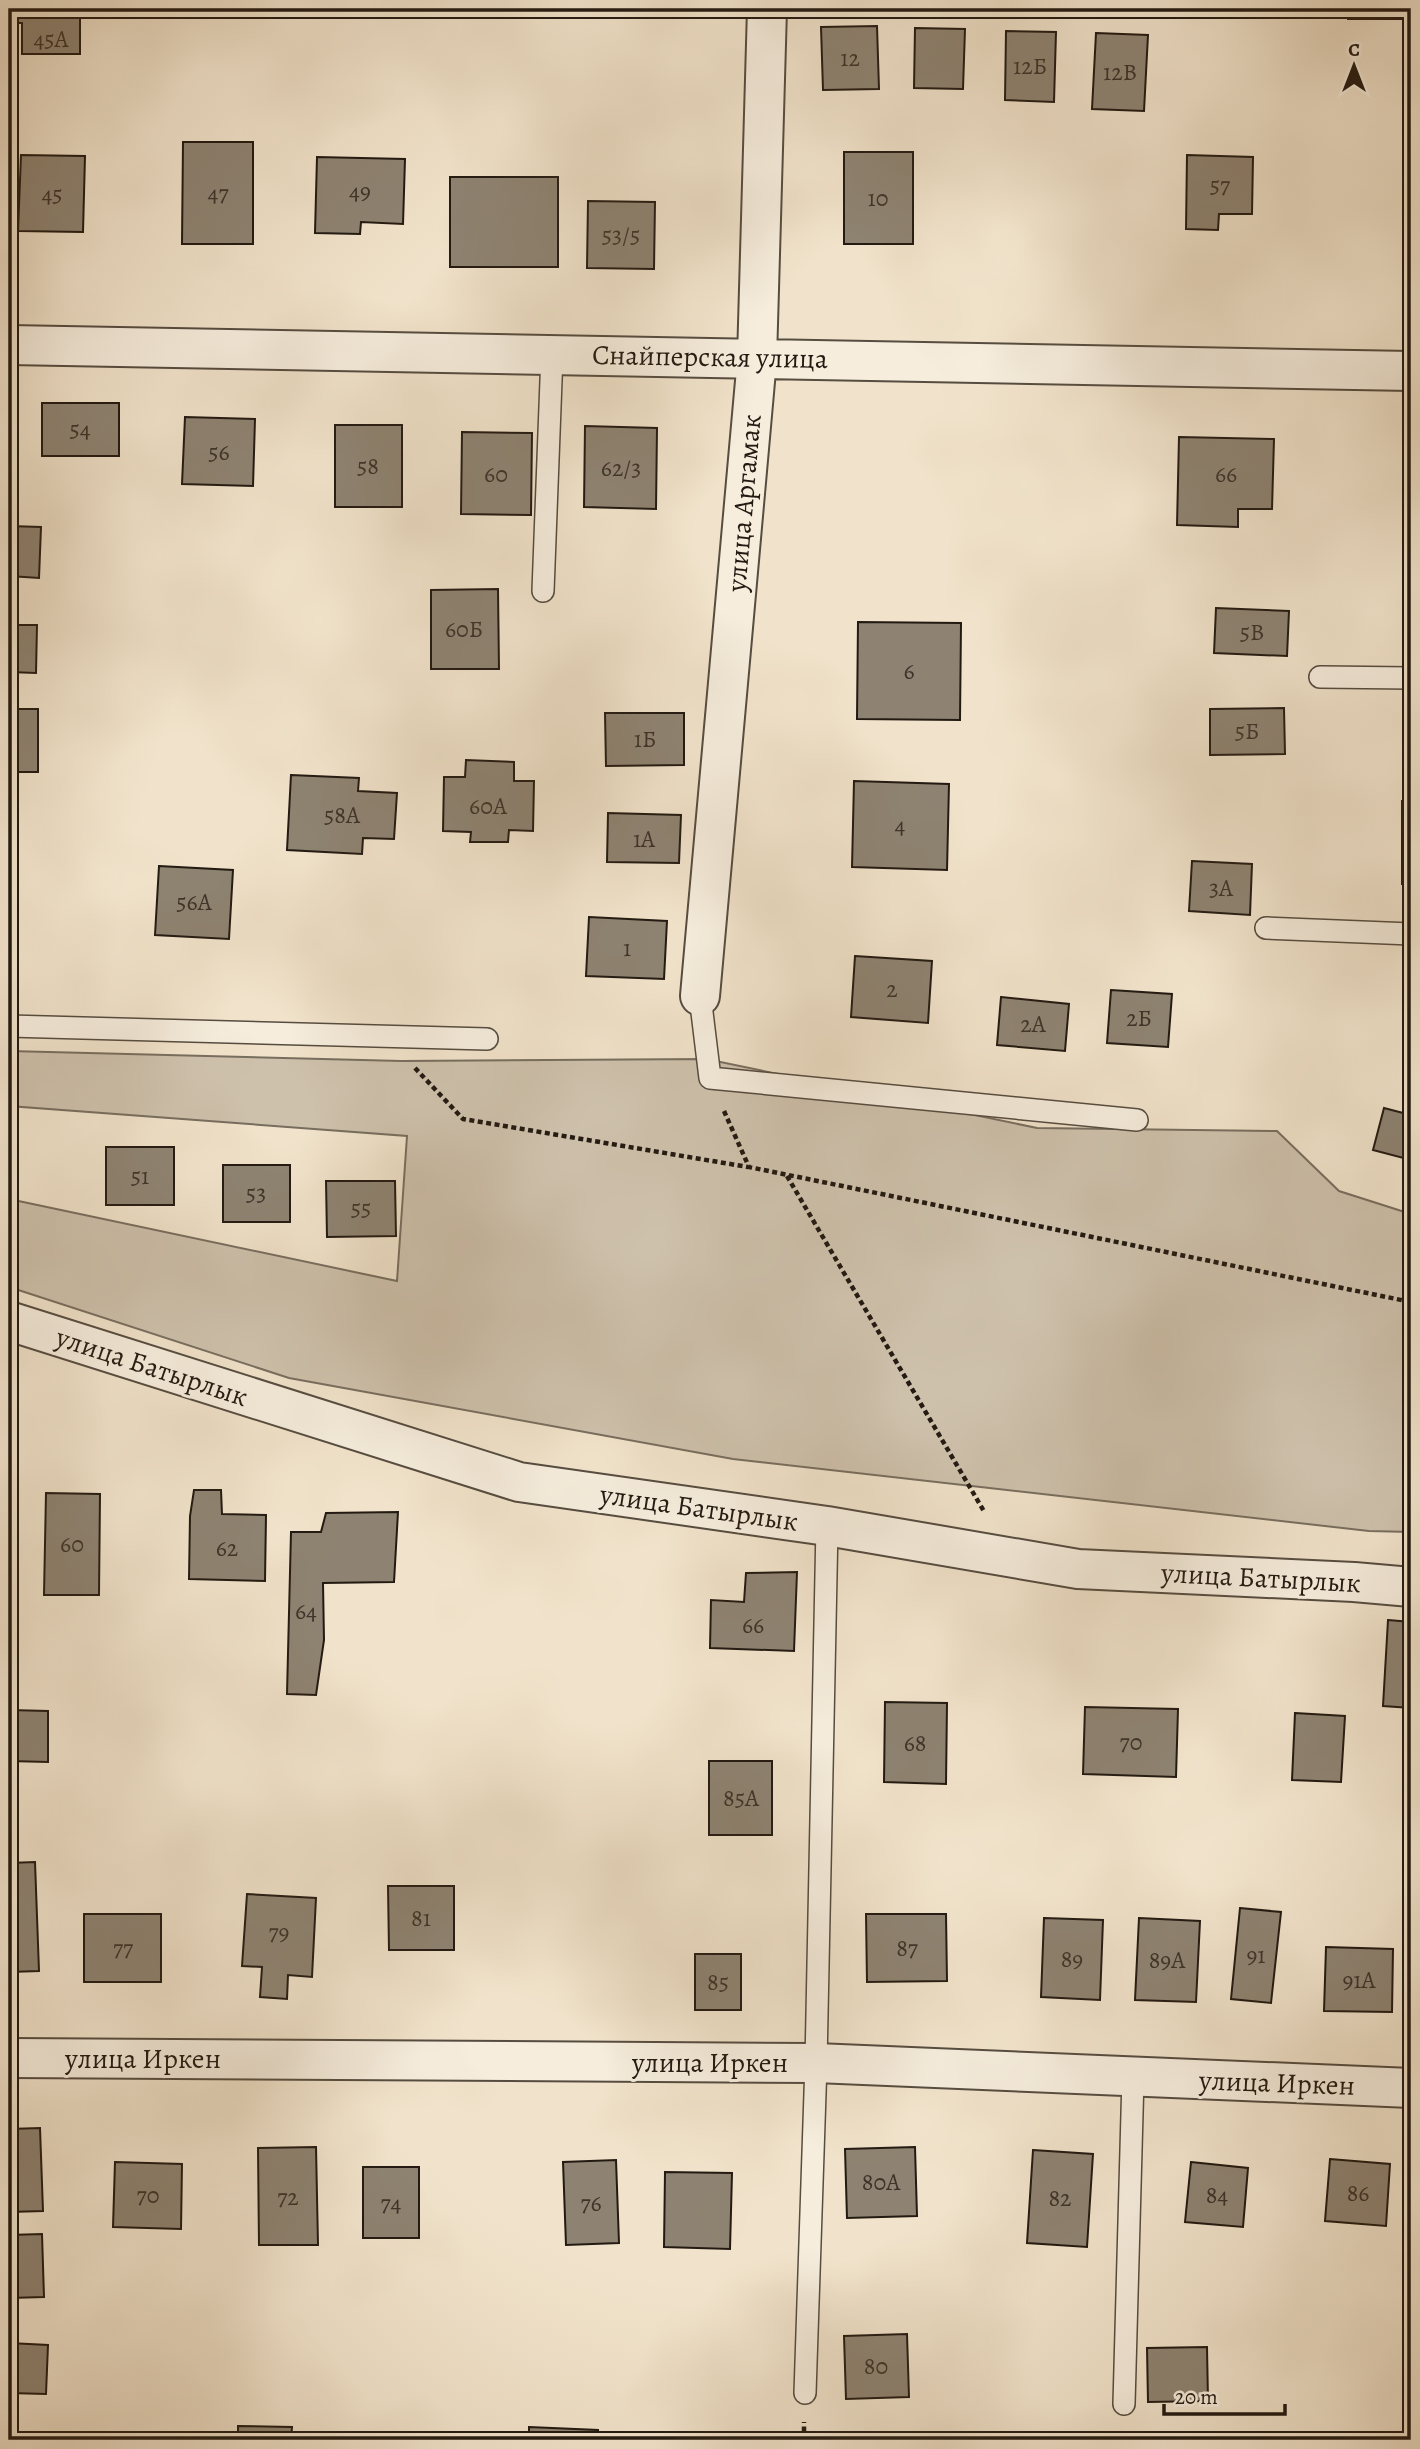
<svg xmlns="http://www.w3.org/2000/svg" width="1420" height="2449" viewBox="0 0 1420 2449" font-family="Alegreya,serif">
  <rect width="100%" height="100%" fill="#f1e3cb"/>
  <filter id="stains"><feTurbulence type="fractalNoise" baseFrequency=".00286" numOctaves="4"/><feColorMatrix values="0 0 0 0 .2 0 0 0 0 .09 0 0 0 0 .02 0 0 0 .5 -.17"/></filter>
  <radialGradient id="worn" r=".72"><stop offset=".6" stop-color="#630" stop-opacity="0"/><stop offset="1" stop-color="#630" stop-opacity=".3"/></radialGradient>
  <path fill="#cec1ac" stroke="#786e5f" stroke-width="2" d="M9 1051 401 1061 706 1059 1037 1128 1277 1131 1339 1191 1411 1214V1532L1369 1531 733 1459 289 1378 9 1287V1199L397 1281 407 1136 9 1106Z"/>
  <path fill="#8e8372" stroke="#231a12" stroke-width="2" d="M9 9H80V54H22V23H9Z
    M1348 9H1411V19H1348Z
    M877 26 879 89 823 90 821 27Z
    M915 28 965 29 963 89 914 88Z
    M1006 31 1056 32 1054 102 1005 100Z
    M1096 33 1148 35 1144 111 1092 109Z
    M183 142H253V244H182Z
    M844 152H913V244H844Z
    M21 155 85 156 83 232 18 231Z
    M1187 155 1253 157 1252 214H1219L1218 230 1186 229Z
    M317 157 405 159 403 224 361 222 360 234 315 233Z
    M450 177H558V267H450Z
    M588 201 655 202 654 269 587 268Z
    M42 403H119V456H42Z
    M185 417 255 419 253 486 182 484Z
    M335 425H402V507H335Z
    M585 426 657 428 656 509 584 507Z
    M462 432 532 433 531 515 461 514Z
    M1179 437 1274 439 1272 509H1238V527L1177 525Z
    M9 526 41 527 39 578 9 576Z
    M498 589 499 669H431V590Z
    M1216 608 1289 611 1287 656 1214 653Z
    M858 622 961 623 960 720 857 719Z
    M9 625H37L36 673 9 672Z
    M1284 708 1285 754 1210 755V709Z
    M9 709H38V772H9Z
    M605 713H684V765L606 766Z
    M466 760 514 762V781H534L533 831 509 830 508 842H470L471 832 443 831 444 777H465Z
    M291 775 359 778 358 791 397 793 394 839 363 838 362 854 287 850Z
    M854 781 949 784 947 870 852 867Z
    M1402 801H1411V884H1402Z
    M608 813 681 815 679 863 607 862Z
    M1192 861 1252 864 1250 915 1189 911Z
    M159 866 233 870 229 939 155 935Z
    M589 917 667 921 664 979 586 976Z
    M855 956 932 961 928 1023 851 1017Z
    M1111 990 1172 994 1168 1047 1107 1043Z
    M1001 997 1069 1004 1065 1051 997 1045Z
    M1384 1108 1411 1115V1160L1373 1150Z
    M106 1147H174V1205H106Z
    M223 1165H290V1222H223Z
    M326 1181H395L396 1236 327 1237Z
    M194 1490H221L222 1514 266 1515 265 1581 189 1579 190 1516Z
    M46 1493 100 1494 99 1595H44Z
    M398 1512 394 1582 323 1583 324 1640 316 1695 287 1694 291 1532H321L326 1513Z
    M797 1572 794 1651 710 1648 711 1600 744 1602 746 1573Z
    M1388 1620 1411 1622V1708L1383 1706Z
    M885 1702 947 1703 946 1784 884 1782Z
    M1085 1707 1178 1709 1176 1777 1083 1774Z
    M9 1710 48 1711V1762L9 1761Z
    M1295 1713 1345 1716 1341 1782 1292 1780Z
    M709 1761H772V1835H709Z
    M35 1862 39 1971 9 1972V1863Z
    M388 1886H454V1950H389Z
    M247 1894 316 1898 312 1977 288 1975 287 1999 260 1997 262 1967 242 1966Z
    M1240 1908 1281 1912 1271 2003 1231 1999Z
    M84 1914H161V1982H84Z
    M866 1914H946L947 1981 867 1982Z
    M1044 1918 1103 1920 1100 2000 1041 1997Z
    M1139 1918 1200 1921 1196 2002 1135 2000Z
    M1326 1947 1393 1949 1392 2012 1324 2011Z
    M695 1954H741V2010H695Z
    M40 2128 43 2211 9 2212V2129Z
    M316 2147 318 2245H259L258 2148Z
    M915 2147 917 2216 847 2218 845 2149Z
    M1033 2150 1093 2154 1087 2247 1027 2243Z
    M1330 2159 1390 2164 1386 2226 1325 2221Z
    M616 2160 619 2243 566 2245 563 2162Z
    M115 2162 182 2164 181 2229 113 2227Z
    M1191 2162 1248 2168 1243 2227 1185 2222Z
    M363 2167H419V2238H363Z
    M665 2172 732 2173 730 2249 664 2247Z
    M42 2234 44 2297 9 2298V2235Z
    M907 2334 909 2397 846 2399 844 2336Z
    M9 2343 48 2345 46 2394 9 2393Z
    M1207 2347 1208 2401 1148 2402 1147 2348Z
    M238 2426 292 2427 291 2440H238Z
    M529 2427 598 2430V2440H529Z"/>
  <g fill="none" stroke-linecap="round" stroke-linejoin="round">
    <g stroke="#564c40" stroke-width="24">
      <path id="lane" d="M543 591 552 354
        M1320 677 1411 678
        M1266 928 1411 934
        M700 996 710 1078 1137 1120
        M9 1026 487 1039
        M805 2393 816 2063 827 1526
        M1124 2404 1133 2077"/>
    </g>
    <g stroke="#564c40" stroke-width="42">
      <path id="street" d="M9 345 1411 371
        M700 996 757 359 767 9
        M9 1321 519 1482 827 1526 1078 1569 1354 1582 1411 1587
        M9 2058 816 2063 1411 2088"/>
    </g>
    <path stroke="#231a12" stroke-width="4.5" stroke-dasharray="5 3.5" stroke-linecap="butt" d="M415 1068 463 1119 748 1167
      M724 1111 749 1167 1411 1302
      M787 1176 985 1513
      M804 2440V2422"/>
    <use href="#lane" stroke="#f6eddd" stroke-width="21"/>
    <use href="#street" stroke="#f6eddd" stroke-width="38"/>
  </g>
  <g text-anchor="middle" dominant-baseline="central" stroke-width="6" stroke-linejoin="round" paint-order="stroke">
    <g font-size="24" fill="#3e342a">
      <text x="51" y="39">45А</text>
      <text x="850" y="58">12</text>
      <text x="1030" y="66">12Б</text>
      <text x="1120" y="72">12В</text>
      <text x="1220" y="185">57</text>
      <text x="360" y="191">49</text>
      <text x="218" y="193">47</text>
      <text x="52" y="194">45</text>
      <text x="878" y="198">10</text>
      <text x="621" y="235">53/5</text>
      <text x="80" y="429">54</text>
      <text x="219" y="452">56</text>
      <text x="368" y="466">58</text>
      <text x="621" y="468">62/3</text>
      <text x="496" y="474">60</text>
      <text x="1226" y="474">66</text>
      <text x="464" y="629">60Б</text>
      <text x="1252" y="632">5В</text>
      <text x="909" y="671">6</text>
      <text x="1247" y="731">5Б</text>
      <text x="645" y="739">1Б</text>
      <text x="488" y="806">60А</text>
      <text x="342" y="815">58А</text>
      <text x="900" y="825">4</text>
      <text x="644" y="839">1А</text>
      <text x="1221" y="888">3А</text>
      <text x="194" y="902">56А</text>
      <text x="627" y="948">1</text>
      <text x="892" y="989">2</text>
      <text x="1139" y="1018">2Б</text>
      <text x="1033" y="1024">2А</text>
      <text x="140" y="1176">51</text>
      <text x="256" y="1193">53</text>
      <text x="361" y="1208">55</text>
      <text x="72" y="1544">60</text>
      <text x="227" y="1548">62</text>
      <text x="306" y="1611">64</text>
      <text x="753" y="1625">66</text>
      <text x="1131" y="1742">70</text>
      <text x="915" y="1743">68</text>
      <text x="741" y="1798">85А</text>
      <text x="421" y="1918">81</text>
      <text x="279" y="1932">79</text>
      <text x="123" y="1948">77</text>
      <text x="907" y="1948">87</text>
      <text x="1256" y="1955">91</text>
      <text x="1072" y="1959">89</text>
      <text x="1167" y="1960">89А</text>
      <text x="1359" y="1980">91А</text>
      <text x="718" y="1982">85</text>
      <text x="881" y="2182">80А</text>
      <text x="1358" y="2193">86</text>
      <text x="148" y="2195">70</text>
      <text x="1217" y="2195">84</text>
      <text x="288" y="2197">72</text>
      <text x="1060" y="2198">82</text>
      <text x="391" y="2203">74</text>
      <text x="591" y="2203">76</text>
      <text x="876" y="2366">80</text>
    </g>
    <g font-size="28" fill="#231a12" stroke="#f6eddd">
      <text transform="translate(710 357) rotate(1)">Снайперская улица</text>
      <text transform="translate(744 503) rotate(-85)">улица Аргамак</text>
      <text transform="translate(152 1367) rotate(18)">улица Батырлык</text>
      <text transform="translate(699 1508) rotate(8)">улица Батырлык</text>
      <text transform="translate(1261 1578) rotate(3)">улица Батырлык</text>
      <text x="143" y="2059">улица Иркен</text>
      <text x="710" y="2063">улица Иркен</text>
      <text transform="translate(1277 2083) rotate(2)">улица Иркен</text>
    </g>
  </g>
  <rect width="1420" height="2449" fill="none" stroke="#f1e3cb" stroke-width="35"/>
  <rect x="10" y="10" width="1399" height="2428" fill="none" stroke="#231a12" stroke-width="3.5"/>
  <rect x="18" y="18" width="1385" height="2414" fill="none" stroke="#231a12" stroke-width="2"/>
  <g transform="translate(1354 66)" stroke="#f6eddd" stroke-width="5" paint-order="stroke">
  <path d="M0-5L12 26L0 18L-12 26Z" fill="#231a12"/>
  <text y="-10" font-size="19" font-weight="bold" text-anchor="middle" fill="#231a12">С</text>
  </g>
  <path d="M1164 2404v10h121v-10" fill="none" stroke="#231a12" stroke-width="3.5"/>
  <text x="1175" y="2404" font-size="21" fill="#231a12" stroke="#f6eddd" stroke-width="5" paint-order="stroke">20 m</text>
  <rect width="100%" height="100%" filter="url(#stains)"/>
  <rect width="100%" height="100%" fill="url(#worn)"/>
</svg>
